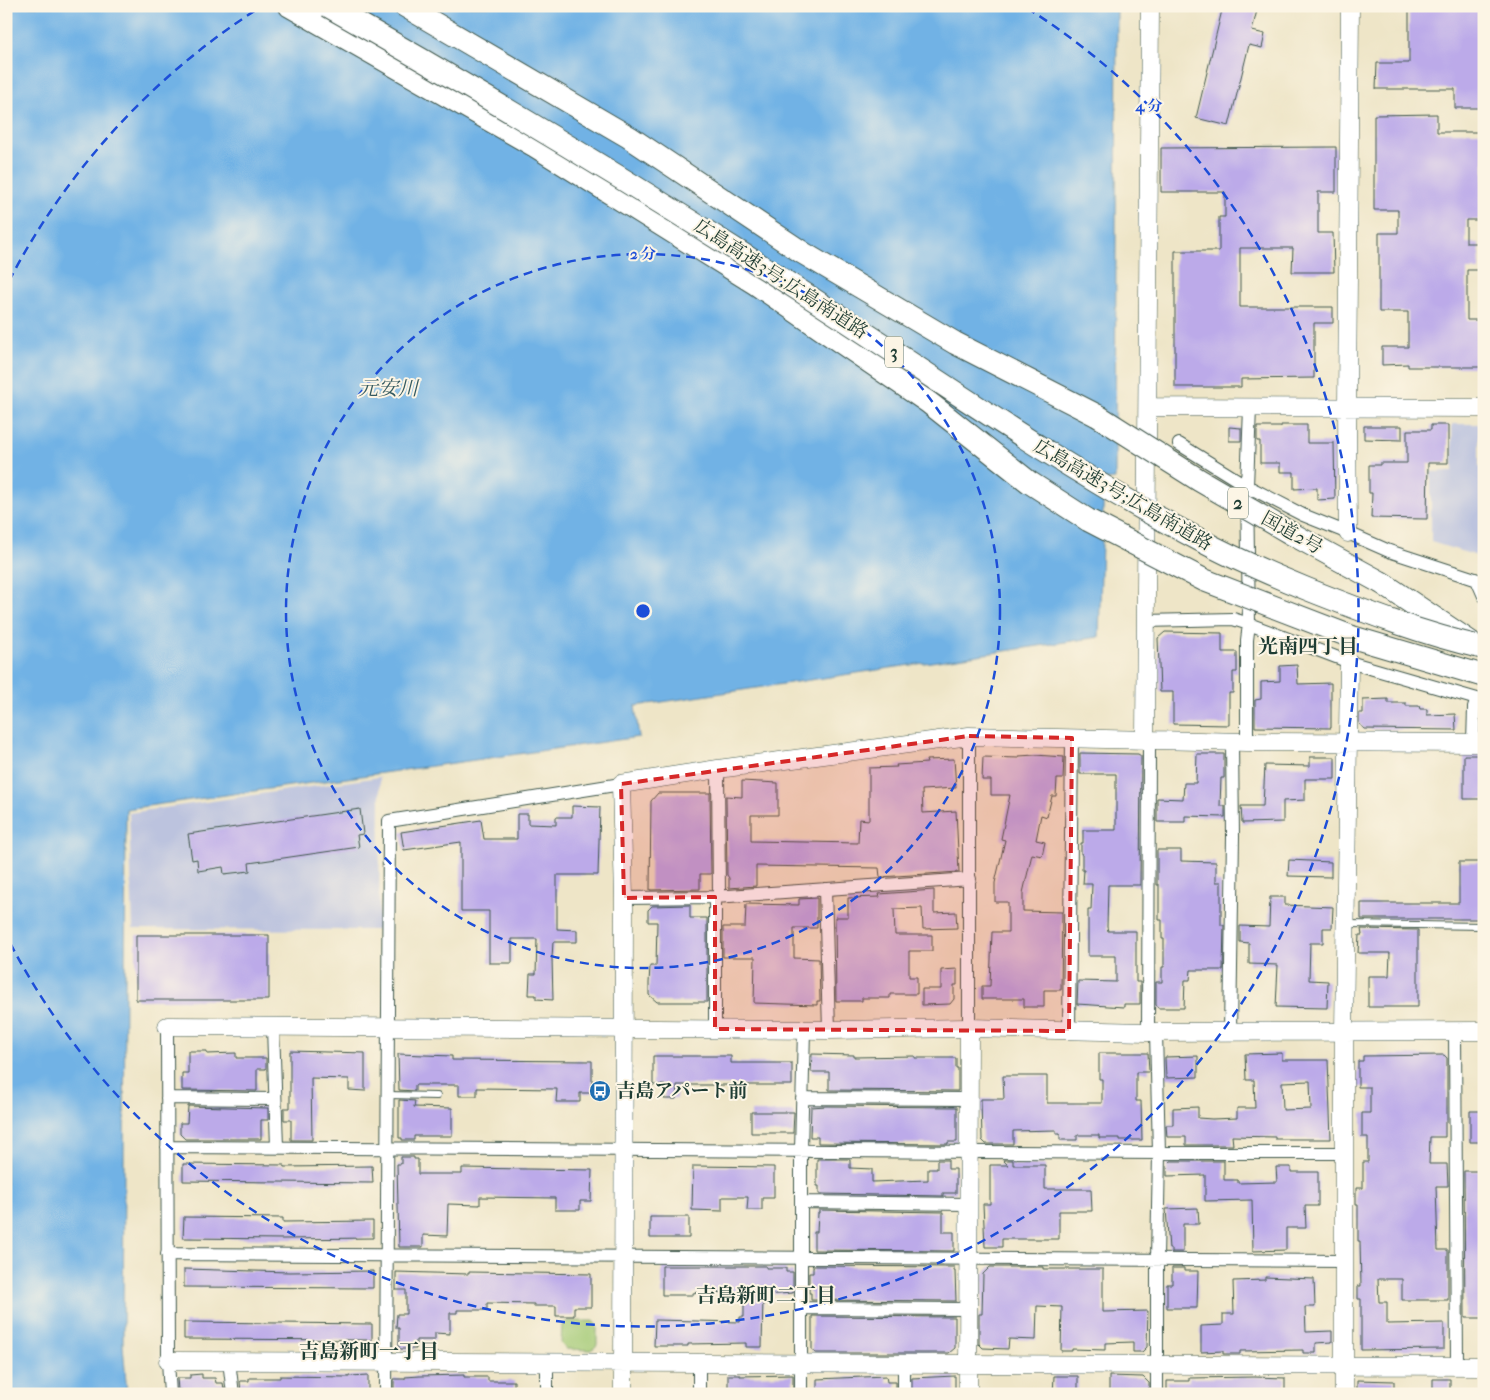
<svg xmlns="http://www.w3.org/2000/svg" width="1490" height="1400" viewBox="0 0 1490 1400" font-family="'IM FELL French Canon','Noto Serif JP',serif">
  <rect width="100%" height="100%" fill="#fcf5e5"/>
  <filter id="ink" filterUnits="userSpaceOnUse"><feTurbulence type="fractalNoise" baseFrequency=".02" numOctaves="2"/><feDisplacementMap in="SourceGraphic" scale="10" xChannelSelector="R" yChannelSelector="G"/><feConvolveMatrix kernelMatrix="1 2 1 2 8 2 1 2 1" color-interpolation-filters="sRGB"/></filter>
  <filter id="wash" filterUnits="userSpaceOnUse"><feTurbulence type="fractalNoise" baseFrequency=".0096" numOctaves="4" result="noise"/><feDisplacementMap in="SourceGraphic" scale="20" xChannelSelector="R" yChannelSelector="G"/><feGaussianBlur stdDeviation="1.12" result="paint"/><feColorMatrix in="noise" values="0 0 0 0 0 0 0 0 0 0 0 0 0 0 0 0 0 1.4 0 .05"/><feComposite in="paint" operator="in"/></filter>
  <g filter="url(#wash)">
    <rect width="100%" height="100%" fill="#eee5c7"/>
    <path fill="#bcc3de" d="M1452 424H1479V466L1484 467V558L1431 542V472L1453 471Z
      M380 777 379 930 133 929 129 813Z"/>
    <path fill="#a2c973" stroke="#608354" d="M567 1321H593L597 1326V1345L592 1350 566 1349 561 1344 562 1325Z"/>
    <path fill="#71b2e5" stroke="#48788c" d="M6 6H1117L1115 479 1104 480 1099 637 635 706 639 737 126 809 123 1345 127 1394H6Z"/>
    <g id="blocks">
      <path fill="#bcaae9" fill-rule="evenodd" d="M1223 6H1258L1252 31 1265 34 1262 48 1249 45 1229 126 1196 118Z
        M1409 6H1484V108H1455V89H1376L1377 63H1409Z
        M1437 114V132H1484V220H1466V243H1479V270H1467V320H1484V367H1408V364L1382 365V347H1408V312H1379V233H1398V210H1374V115Z
        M1336 147V192H1318V233H1333L1334 272H1292L1293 248H1240V307H1333V323H1314V378L1241 379V387H1175V251H1219V217H1225V192H1161V148Z
        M1281 425H1307V443H1334L1335 499 1317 500V488L1294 489V472H1280V463H1260V441H1257V427H1281Z
        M1431 425H1448V463H1428L1427 519 1371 518 1372 493H1369V465H1380V463H1407V430H1431Z
        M1364 426H1402V440L1364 439Z
        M1229 427 1241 428V441H1229Z
        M1165 632 1222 633V652H1237V672H1233V693H1229V725L1173 724V692H1160L1158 638Z
        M1297 665 1298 684 1331 683V728L1255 727V700L1261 699V682L1280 681V666Z
        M1388 699V703H1406V706H1419L1420 709H1427V715L1455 714 1456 730 1364 729 1359 723V713H1363V700Z
        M1080 753 1138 754 1141 756 1140 885H1108L1107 927 1108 931H1136V982H1140V1004H1124V1007L1077 1004 1078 981 1116 982V956H1088V910H1091L1092 884H1083L1084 870H1082V854H1081V843H1083V830H1116V774H1080Z
        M1197 754H1224V778H1221L1220 806H1225V817L1185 816V822H1157V798L1183 799 1184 783H1196Z
        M1035 755 1064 757 1063 779H1057L1056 796H1052L1047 817 1041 815 1036 840 1045 842 1042 856 1032 854 1023 893V911L1062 912 1061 990H1044V1007H1024V999H982V986H990L992 932H1008V902H995V883L1005 840 1001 839 1010 795H991V780H982L983 757 1019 758V756Z
        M1464 755H1484V799H1464Z
        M1310 757H1335V779H1305V800L1283 801V822L1242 823 1241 806H1263L1265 765 1310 766Z
        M954 759 956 788 922 790 923 813 956 811 959 872 880 877 879 868 756 866V886L729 888V878L727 875 726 796 742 797V781L778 783V815H751V841L858 843 859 819 869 820V768L897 767 896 765 927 763 926 760Z
        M658 793H710L711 874H700V889L650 890 651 801Z
        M572 806 600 807 598 875H557V929L577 930V942H553L552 958 553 1000 536 999V995H529L530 974H536L537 939H512V963H489V911H461V842L404 850 401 832 481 820 484 839H517V814H528V824L556 825V817H572Z
        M360 809 363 834 357 835 359 847 249 863 250 871 224 874 223 867 198 871 197 859 192 860 188 834Z
        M1157 850H1181V861L1216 862V882H1221V925H1224L1223 970H1191L1190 980H1185L1184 1008H1158L1156 1005V982H1162V967H1164V939H1162V920H1159V885H1157Z
        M1289 860 1331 862V877L1288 876Z
        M1459 862H1484V919H1361V903H1459Z
        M934 890V913L956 912 957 928 923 929 922 908 894 909 895 935H932V951H909V977H917V994H890V998H862V1001H836L835 917H848V898L880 897 879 894Z
        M1270 897H1285V905L1333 907 1332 928H1323V943H1310L1309 980 1328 981 1327 1008 1276 1007 1278 965 1249 964V943L1240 942V926L1269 927Z
        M817 898V928H794V958L819 959 820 1001H817V1005L754 1003 755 957H723V927H745L746 904 799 905V899Z
        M690 905V918H707V1002H657L649 995V983L650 966H656L657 922H648V910L652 906Z
        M1361 929 1418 930V1007H1368V976H1389L1390 953H1358L1359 935H1362Z
        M136 935H269V1000H136Z
        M957 969V985H954V999L950 1004 922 1005V989H941V970Z
        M188 1051H207V1054L236 1053V1058H266V1069H257V1091L182 1090V1073H188Z
        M290 1051 365 1053V1091L349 1090V1079L311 1078 312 1140H291V1120H284V1108H290Z
        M1099 1053H1148L1149 1072H1136V1101H1141L1142 1140H1120V1138H1099V1135H1077V1140H1060V1134H1056V1130L1013 1131V1144H986L982 1140 981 1099H1004L1003 1076H1047V1103H1102V1079H1099Z
        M1282 1053V1060H1328L1331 1139H1275V1137L1232 1136 1233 1145H1186V1137H1167L1166 1125H1173V1108L1198 1107V1118L1212 1119 1237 1118V1108H1255L1254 1080H1246L1245 1054ZM1310 1081 1311 1109 1283 1110 1282 1082Z
        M398 1054 452 1056V1060L592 1061V1093H580V1102H556L557 1089 477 1088V1096H459V1085H415V1091L399 1090Z
        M812 1054 854 1055V1057L915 1056V1058H956V1068H958V1091L829 1090V1072H811Z
        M1444 1055 1447 1058V1122H1445V1137H1430L1429 1164H1447L1448 1186H1436L1438 1250H1448V1300H1402V1279H1378L1379 1302H1387V1324L1444 1323V1349L1361 1350V1299H1358V1286H1361L1360 1241H1358V1204H1356V1188H1363V1162H1368V1137H1362V1113H1370V1087H1358V1061H1363V1056Z
        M653 1056H731V1063H792V1085H677L676 1099H664L665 1085H653Z
        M1198 1056V1077L1166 1078 1165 1057Z
        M399 1100 415 1101 414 1107 452 1108V1136H414V1140H402V1138H399Z
        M188 1106 268 1108V1120H261V1139H185L180 1134V1123H187Z
        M826 1106 957 1107V1142H948V1144L818 1143V1137H810L811 1107Z
        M1470 1111H1484V1142H1470Z
        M751 1112H794L793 1133H751Z
        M401 1157H414V1159H418V1174H462V1168L592 1170 591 1201H580V1210H555V1198L480 1197V1205L448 1204 447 1236 423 1235V1247H399L397 1164H401Z
        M817 1159H850V1168L872 1169V1182L928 1180V1169H937V1160H948V1169H956V1193H943V1196L819 1194V1186H817Z
        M1003 1160H1013V1165H1045V1189H1091L1092 1211H1059V1239H1002V1247H985L983 1204H990V1165H1008Z
        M1171 1161H1224V1180H1238V1183L1277 1182 1276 1167H1291V1172H1318V1206H1305L1306 1228H1286V1250L1253 1251 1252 1200 1205 1201V1175L1167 1176V1165Z
        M183 1164 284 1165V1167L372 1166 373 1183 183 1181Z
        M693 1166 774 1167V1198H762V1210H747L748 1197H722V1211L692 1210Z
        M1464 1171H1484V1318H1465Z
        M1198 1208 1199 1224H1183V1252H1172V1249H1169L1166 1209Z
        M819 1210 943 1212V1232H954V1251L814 1250V1232H817L818 1213H819Z
        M184 1217 283 1218V1222L373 1221V1238L283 1239 183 1238Z
        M650 1217H689V1238H650Z
        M662 1266H766V1268H786V1272H793V1293L763 1295 762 1347H746V1343L688 1344V1346H654L655 1320 740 1322V1317H744V1293L699 1292 693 1293V1295H662Z
        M813 1266 954 1267V1271H955L956 1301 811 1300V1293H809V1273H813Z
        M990 1267H1043V1269H1103V1312L1148 1311 1147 1347 1142 1352H1133V1342L1105 1343V1350L1072 1349V1351H1061L1062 1307 1037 1306 1036 1340 1009 1339 1008 1349 983 1348 979 1344V1314H982L983 1274Z
        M1172 1268H1184V1271H1198L1197 1308H1167V1284H1172Z
        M184 1269 289 1272 373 1271V1288L184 1287Z
        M396 1272 469 1274V1272L591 1274V1307H574V1316H556V1306H534V1304L487 1303V1310H457V1313H450V1334L435 1333V1340H416V1349H399V1328H396L397 1314H406V1290H396Z
        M1265 1277 1314 1279 1315 1307H1305L1306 1332 1332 1331V1342L1316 1343V1353H1303V1350L1240 1351V1354H1223V1351L1201 1352V1326L1223 1325V1314H1234L1233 1281 1265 1280Z
        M812 1316 955 1317V1348L949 1353H816L812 1350Z
        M184 1322 372 1324V1340L184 1339Z
        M202 1374V1378H215L216 1383H223L225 1394H182V1390H178L177 1378H190V1375Z
        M368 1375V1394H241L240 1381H249V1378H280V1376L349 1377V1376Z
        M464 1375V1377H488V1381H514V1394H394V1379H405V1377L420 1376Z
        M728 1375H740V1376L793 1375V1394H728Z
        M886 1376 887 1382H896V1394H817V1379Z
        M955 1376V1394H912V1378Z
        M1054 1376H1078V1394H1053Z
        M1109 1376 1143 1377 1149 1383V1394H1109Z
        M1254 1377 1285 1378V1394H1167V1381H1189V1378Z
        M1433 1379H1450V1392H1433Z
        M1357 1380 1394 1381V1394H1357Z"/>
    </g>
  </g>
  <g filter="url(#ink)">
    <use href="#blocks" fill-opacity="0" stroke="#3e564a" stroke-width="1"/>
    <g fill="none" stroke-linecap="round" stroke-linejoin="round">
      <g stroke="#3e564a" stroke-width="8">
        <path id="lane" d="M1348 924 1484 926
          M387 1095 437 1096"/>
      </g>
      <g stroke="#3e564a" stroke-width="14">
        <path id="street" d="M1179 444 1247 486 1303 515 1348 533 1389 551 1484 582
          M1477 580 1484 596
          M1145 621 1233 619 1249 624 1349 662 1484 701
          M969 736V1028
          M1145 740 1149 748 1148 1032
          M1247 742V640L1249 624 1247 486 1250 408
          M1473 743 1474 708 1477 699
          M718 769 719 897
          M825 889 829 1030
          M715 897V1029
          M624 898 715 897 970 879
          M167 1026 168 1361 170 1394
          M273 1027 277 1147
          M1069 1031 1072 738
          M1455 1031 1457 1365
          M1156 1032 1159 1153 1157 1260V1394
          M1230 1032 1233 836 1232 742
          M167 1098 275 1099
          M802 1098 969 1099
          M167 1147 1159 1153H1345
          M801 1202 968 1204
          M167 1254 1345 1261
          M801 1308 968 1309
          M229 1361 233 1394
          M699 1363V1394
          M904 1363V1394
          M386 1394 389 821 621 784
          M547 1394V1362
          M801 1394V1150L804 1030"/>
      </g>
      <g stroke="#3e564a" stroke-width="19">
        <path id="secondary" d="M1148 407 1484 408
          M1348 533 1347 409 1350 6
          M1145 740 1150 6
          M167 1026 829 1030 969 1028 1148 1032 1484 1031
          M168 1361 1484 1366
          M623 1394 624 898 621 784 718 769 969 736 1247 742 1484 743
          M968 1394 969 1028
          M1344 1394V1032L1349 662"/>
      </g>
      <g stroke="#3e564a" stroke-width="24">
        <path id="highway" d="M290 6 535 146 756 284 928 402 1029 482 1088 520
          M405 6 629 137 803 253 955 343 1098 416
          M1382 583 1473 644
          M1352 637 1484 676"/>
      </g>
      <use href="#lane" stroke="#fff" stroke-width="6"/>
      <use href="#street" stroke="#fff" stroke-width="12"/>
      <use href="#secondary" stroke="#fff" stroke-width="18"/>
      <use href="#highway" stroke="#fff" stroke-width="22"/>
      <g stroke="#3e564a" stroke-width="24" stroke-linecap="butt">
        <path id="highway-bridge" d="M328 6C489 97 647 192 802 292 933 376 1060 467 1198 539 1233 558 1270 574 1307 589 1365 612 1423 634 1484 648
          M1098 416 1199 480 1292 534 1382 583
          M1088 520 1204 580 1352 637"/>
      </g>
      <use href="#highway-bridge" stroke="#fff" stroke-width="22"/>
    </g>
  </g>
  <path fill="#d62828" fill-opacity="0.2" stroke="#d62828" stroke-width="4" stroke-dasharray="10 6" stroke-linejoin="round" d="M969 736 1072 738 1069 1031 715 1029V897L624 898 621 784Z"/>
  <g fill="none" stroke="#1d4ed8" stroke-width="2.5" stroke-dasharray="9 6">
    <circle cx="643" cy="611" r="357"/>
    <path d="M9 281A715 715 0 0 1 259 8M1027 8A715 715 0 1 1 9 941"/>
  </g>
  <defs>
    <g id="bus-disc" transform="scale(1.125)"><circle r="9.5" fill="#1f6fb2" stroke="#fcf5e5"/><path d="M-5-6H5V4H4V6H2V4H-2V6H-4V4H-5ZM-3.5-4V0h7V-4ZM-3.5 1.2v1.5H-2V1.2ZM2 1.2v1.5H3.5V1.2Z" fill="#fff"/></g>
  </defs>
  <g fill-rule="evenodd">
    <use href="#bus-disc" x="600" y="1091"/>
  </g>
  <g text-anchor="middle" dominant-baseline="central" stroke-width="4" stroke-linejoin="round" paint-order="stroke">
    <g fill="#fcf5e5" stroke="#617469" stroke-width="1">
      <rect x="885" y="336.5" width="18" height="31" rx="4"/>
      <rect x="1228" y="487.5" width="20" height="31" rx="4"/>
    </g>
    <g font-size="18" font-weight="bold" fill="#1f3d34">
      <text x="894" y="352">3</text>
      <text x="1238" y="503">2</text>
    </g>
    <g font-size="19" fill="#1f3d34" stroke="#fcf5e5">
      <text transform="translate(781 279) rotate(33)">広島高速3号;広島南道路</text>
      <text transform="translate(1123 495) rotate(30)">広島高速3号;広島南道路</text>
      <text transform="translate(1292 533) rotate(29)">国道2号</text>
    </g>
    <g font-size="19" font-weight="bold" fill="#1f3d34" stroke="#fcf5e5" text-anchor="start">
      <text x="616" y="1091">吉島アパート前</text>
    </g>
    <g font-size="20" font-style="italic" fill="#345a60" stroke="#fcf5e5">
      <text x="388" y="388">元安川</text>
    </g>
    <g font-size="20" font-weight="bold" fill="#1f3d34" stroke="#fcf5e5">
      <text x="1308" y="646">光南四丁目</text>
      <text x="766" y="1295">吉島新町二丁目</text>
      <text x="369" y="1351">吉島新町一丁目</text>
    </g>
  </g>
  <circle cx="643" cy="611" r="8" fill="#1d4ed8" stroke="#fcf5e5" stroke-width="2.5"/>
  <g font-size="15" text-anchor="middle" font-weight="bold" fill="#1d4ed8" stroke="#fcf5e5" stroke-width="4" stroke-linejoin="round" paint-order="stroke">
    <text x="1149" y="111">4 分</text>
    <text x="643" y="259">2 分</text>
  </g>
  <rect width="1490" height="1400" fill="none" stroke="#fcf5e5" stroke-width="25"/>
</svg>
